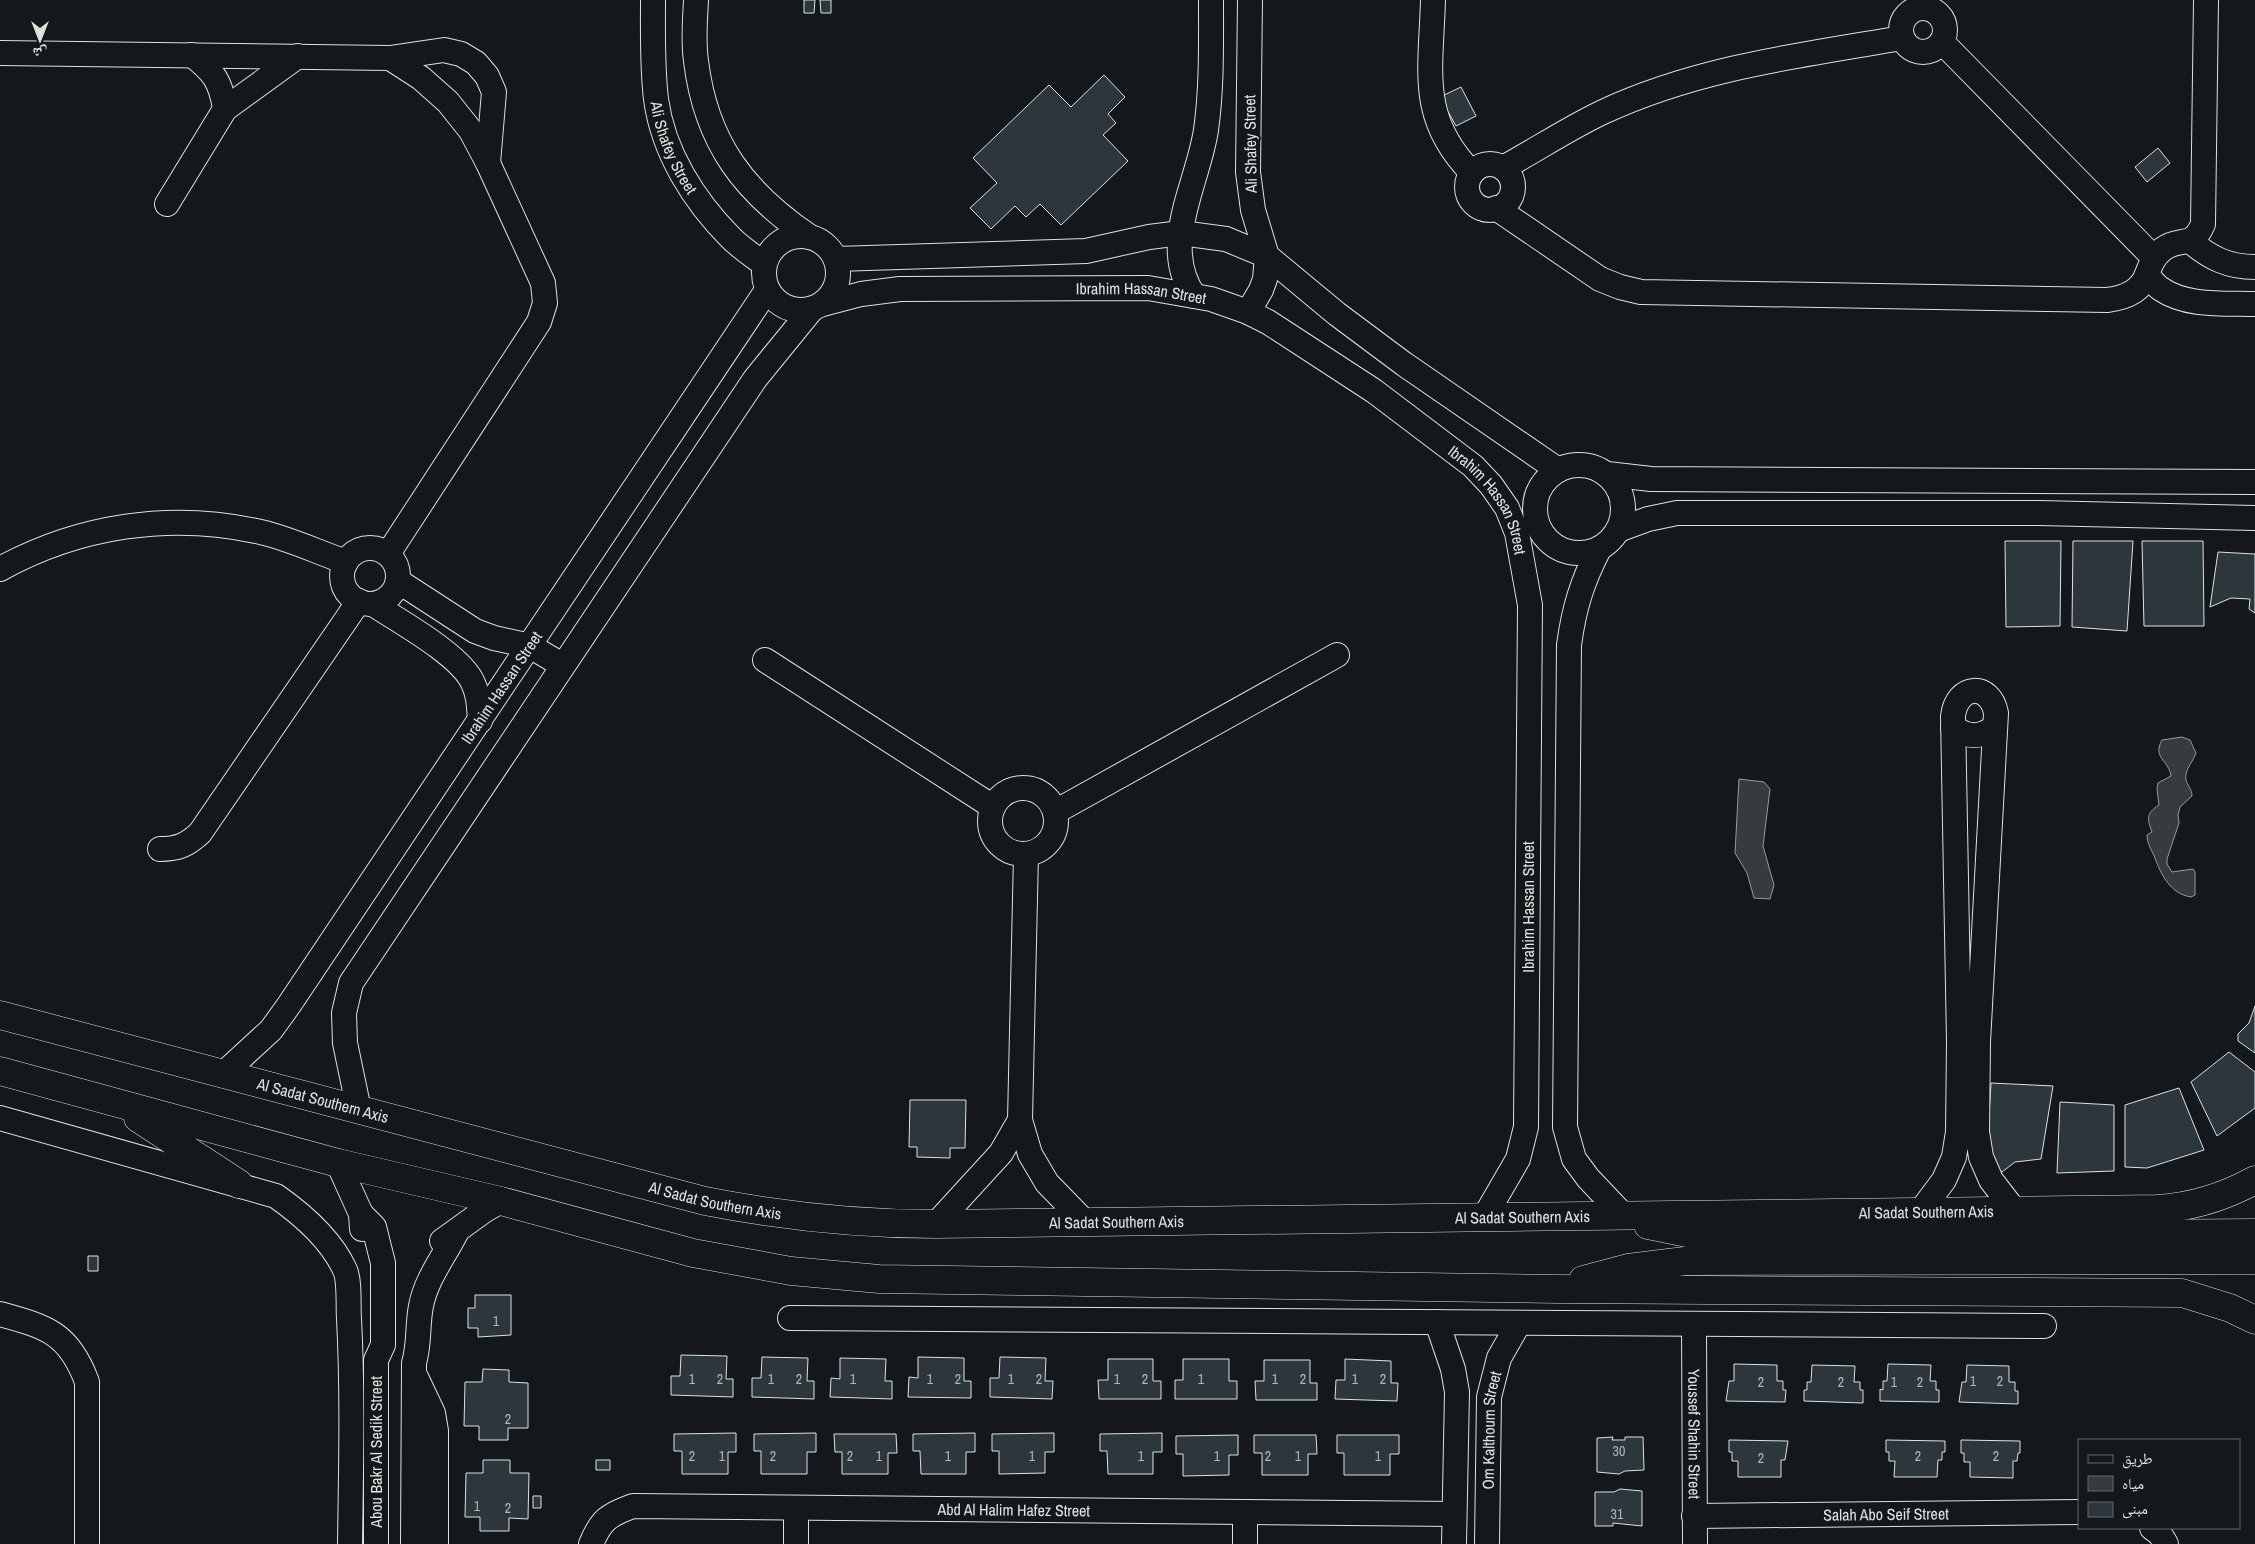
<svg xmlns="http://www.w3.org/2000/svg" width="2255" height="1544" viewBox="0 0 2255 1544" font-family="'Archivo Narrow','Noto Naskh Arabic',sans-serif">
  <rect width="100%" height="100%" fill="#14181c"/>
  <path fill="#363b3e" stroke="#939e99" d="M2182 737 2190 740 2196 753C2193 762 2184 770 2186 780 2188 787 2192 789 2192 796L2180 807 2178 815 2179 823 2167 859V864L2172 872 2193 869 2195 872V895L2191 897C2171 894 2161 875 2155 858 2152 850 2147 844 2147 835L2152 832C2147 819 2146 813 2159 805L2157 789 2158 783 2171 776C2169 760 2152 758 2162 740Z
    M1739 779 1764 782 1770 789 1763 846 1774 885 1770 899 1754 898 1747 873 1735 853Z"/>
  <path fill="#2c363c" stroke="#d8e6dc" d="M804 0H815L814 13H804Z
    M820 0H831V13H821Z
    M1104 75 1125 97 1108 114 1116 123 1103 135 1128 161 1061 225 1040 204 1026 217 1015 206 991 229 970 208 997 183 973 158 1049 85 1071 107Z
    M1461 87 1476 116 1456 126 1440 97Z
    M2158 148 2170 163 2147 182 2135 167Z
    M2005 541H2061L2060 626 2006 627Z
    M2073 541H2133L2127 631 2072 627Z
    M2142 541H2203L2204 626H2144Z
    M2218 552 2255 554V613L2249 609 2250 599 2231 598 2210 607Z
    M2255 1006V1053L2238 1041V1034L2249 1023Z
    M2229 1052 2255 1072V1108L2217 1136 2191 1082Z
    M1991 1083 2053 1086 2041 1159 2015 1162 2002 1172 1993 1164 1987 1149Z
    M2179 1088 2204 1150 2147 1168 2125 1167V1105Z
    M910 1100H966L965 1148H950V1158L917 1157V1147H909Z
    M2060 1102 2114 1105V1171L2057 1173Z
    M88 1256H98V1271H88Z
    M475 1295H511V1335L478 1337V1328H468V1308H475Z
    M681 1355 727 1356 726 1379H733V1397L671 1395V1376H680Z
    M762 1357 808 1358 807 1381H814V1399L752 1397V1378H761Z
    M918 1357 964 1358V1381H971V1398L908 1397 909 1377 918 1378Z
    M1000 1357 1046 1358 1045 1381H1053L1052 1399 990 1397V1378H999Z
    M840 1358 886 1359 885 1381H892V1399L830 1397 831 1378 840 1379Z
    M1108 1359H1153V1381H1161V1399H1099L1098 1380H1108Z
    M1183 1359H1229V1381H1237V1399H1175V1380H1183Z
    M1345 1359 1391 1361V1383H1398L1397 1401 1335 1399 1336 1380H1345Z
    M1264 1360H1310V1383H1317V1400H1256L1255 1381H1264Z
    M1734 1364 1777 1365V1381H1783V1390H1786L1785 1402 1726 1401 1729 1381H1734Z
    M1888 1364 1931 1365 1930 1381H1936V1390H1939V1402L1880 1401V1389L1883 1390V1381H1887Z
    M1812 1365 1855 1366 1854 1382H1860V1390H1863V1403L1804 1401V1390H1807V1382H1811Z
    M1967 1365 2009 1366V1382H2015V1391H2018V1404L1959 1402 1962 1382H1966Z
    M483 1369 509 1370V1382L528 1383V1428H508V1440H479V1426H464L465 1382H482Z
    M736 1433V1452H728V1474H682V1451H674V1434Z
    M816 1433V1452H807V1474H761V1451H754V1434Z
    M975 1433V1452H966V1474H921L920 1451H913V1434Z
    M1054 1433V1452H1045V1473L999 1474V1451H992V1434Z
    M1162 1433V1452H1153V1474H1108L1107 1451H1100V1434Z
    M834 1434H896L897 1453H888V1474H842V1452H835Z
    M1238 1435V1455H1229V1475L1183 1476V1454H1176V1436Z
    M1254 1435H1316L1317 1454H1308V1475H1262V1453H1254Z
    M1337 1435H1399V1454H1390V1475H1344V1453H1337Z
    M1613 1437 1612 1440H1625V1437H1643L1644 1470 1625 1471 1619 1474 1597 1472V1438Z
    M1729 1440 1788 1441 1785 1460H1781V1477H1738V1461H1732V1452H1729Z
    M1886 1440 1945 1441V1452H1942V1460H1938L1937 1477H1894L1895 1461H1889V1452H1886Z
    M1961 1440 2020 1441V1453H2018L2017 1461H2013V1478L1970 1477V1462H1964V1453H1961Z
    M483 1460H510V1473H529L528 1519 509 1518V1531H480V1517H465L466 1473H483Z
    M596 1460H610V1470H596Z
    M1620 1489 1642 1491V1526L1613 1523V1526H1595V1492H1614Z
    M533 1496H541V1508H533Z"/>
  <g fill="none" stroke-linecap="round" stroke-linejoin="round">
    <g stroke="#d8e6dc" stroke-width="26">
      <g id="minor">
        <path id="s1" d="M653 0C653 33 652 66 656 99 663 152 694 201 731 238 741 248 753 256 764 264"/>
        <path d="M696 0C695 20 693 41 696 61 706 143 744 192 810 237"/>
        <path d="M1433 0C1431 71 1418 118 1472 173"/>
        <circle cx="1923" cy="30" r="22"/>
        <path d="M1942 42 2154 258"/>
        <path d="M0 53 390 58 421 78 448 102 471 131 488 163 543 283 545 303 539 322 388 554"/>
        <path d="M192 55C214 72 221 82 225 109"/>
        <path d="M390 58 444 50 461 54 476 63 487 76 494 92 488 163"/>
        <circle cx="1490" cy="187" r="23"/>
        <path d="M1503 168C1536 150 1569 128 1603 112 1697 68 1801 55 1902 38"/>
        <path d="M167 204 225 109 298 56"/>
        <path d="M1496 208 1600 279 1620 287 1641 292 2107 300C2124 298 2141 292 2147 274 2151 264 2154 256 2163 249 2181 236 2192 250 2203 224L2206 0"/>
        <circle cx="801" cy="273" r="37"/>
        <path d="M2190 241C2210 258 2228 267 2255 267"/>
        <path d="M836 259 1086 251 1149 237 1181 233 1226 239 1267 256 1337 314 1404 364 1558 470"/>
        <path d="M2147 276C2152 280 2156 286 2161 289 2187 307 2225 303 2255 304"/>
        <path d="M1194 296C1159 245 1198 184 1206 130 1212 87 1211 44 1211 0"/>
        <path id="s2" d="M823 304 861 294 900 289 1148 288 1211 299 1248 312 1268 322 1374 391 1473 466 1491 485 1507 508 1517 533 1530 605 1526 1127 1518 1159 1485 1216"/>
        <path d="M1248 312 1261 290 1265 279 1267 256 1253 210 1248 172 1250 0"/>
        <circle cx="1579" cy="509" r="44"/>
        <path d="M1607 474 1651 479 2255 482"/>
        <path d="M1618 530 1648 519 1677 513H2039L2255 518"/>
        <circle cx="370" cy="576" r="28"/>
        <path d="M1599 549C1582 582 1574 608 1569 645L1565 1127 1574 1159 1588 1178 1623 1215"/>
        <path d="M0 569C78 526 169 512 256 531 286 537 317 552 346 562"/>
        <path d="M398 581 475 631 494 638 530 646 562 665"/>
        <path d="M373 604C400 622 461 655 473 683 479 695 479 707 480 721"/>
        <path d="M765 660 993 807"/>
        <path d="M1953 727C1968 738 1980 738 1995 727"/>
        <circle cx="1023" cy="821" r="33"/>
        <path d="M1055 812 1337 655"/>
        <path d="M160 849C178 849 187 845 200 833L359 601"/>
        <path d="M1026 854 1020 1120 1030 1154 1047 1183 1085 1222"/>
        <path id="s3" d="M223 1074 271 1030 289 1005 767 290"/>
        <path d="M359 1110 345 1043 344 1013 351 983 755 379 812 309"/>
        <path d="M0 1118 276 1196C303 1215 331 1239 345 1270 350 1281 348 1306 349 1319 353 1394 351 1469 350 1544"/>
        <path d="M338 1163 361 1214 362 1229"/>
        <path d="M1920 1212 1944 1180 1954 1157 1958 1132 1959 1042 1953 716C1957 684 1990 682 1996 713L1978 1042 1977 1132 1981 1157 1991 1180 2014 1210"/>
        <path d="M361 1214 374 1227 383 1263V1345L376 1360V1544"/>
        <path d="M936 1224 1001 1153 1020 1120"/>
        <path d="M442 1241 485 1210 501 1201"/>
        <path d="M0 1314C47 1327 69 1333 87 1382V1544"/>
        <path d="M790 1318 2044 1326"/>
        <path d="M1437 1322 1453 1369 1457 1392 1454 1544"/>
        <path id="s4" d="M1694 1324 1695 1544"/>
        <path d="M416 1377 433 1413 436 1431V1544"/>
        <path id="s5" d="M1694 1516 2079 1512"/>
        <path d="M2152 1528 2160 1534 2166 1544"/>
        <path d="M413 1544 414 1363C420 1342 417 1326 421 1306 426 1279 444 1257 456 1233"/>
        <path id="s6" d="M591 1544C601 1520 608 1515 633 1506L1454 1514"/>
        <path d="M796 1544V1509"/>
        <path d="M1245 1544V1512"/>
        <path id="s7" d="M1487 1544 1489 1397 1499 1358 1519 1323"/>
      </g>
    </g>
    <g stroke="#d8e6dc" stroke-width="29">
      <g id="major">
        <path id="s8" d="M0 1015 705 1201C782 1216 857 1224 936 1224L2157 1209C2193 1207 2224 1197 2255 1180"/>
        <path d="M0 1071 338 1163 501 1201 693 1253 791 1271 879 1279 1558 1289 2182 1293 2230 1308 2255 1320"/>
        <path d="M138 1118 239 1184"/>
        <path d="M1648 1225 1697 1235 1723 1237 2255 1233"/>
        <path d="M1583 1280 1628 1268 1685 1261 2255 1260"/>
      </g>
    </g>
    <use href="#minor" stroke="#14181c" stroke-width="24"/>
    <use href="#major" stroke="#14181c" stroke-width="28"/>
  </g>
  <g text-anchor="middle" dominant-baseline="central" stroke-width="4" stroke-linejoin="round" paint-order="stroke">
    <g font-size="14" fill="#adbab4">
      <text x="496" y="1321">1</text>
      <text x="692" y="1379">1</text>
      <text x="720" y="1379">2</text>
      <text x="771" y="1379">1</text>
      <text x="799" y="1379">2</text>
      <text x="853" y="1379">1</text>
      <text x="930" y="1379">1</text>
      <text x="958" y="1379">2</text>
      <text x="1011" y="1379">1</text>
      <text x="1039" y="1379">2</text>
      <text x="1117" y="1379">1</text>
      <text x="1145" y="1379">2</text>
      <text x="1201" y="1379">1</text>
      <text x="1275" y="1379">1</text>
      <text x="1303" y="1379">2</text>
      <text x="1355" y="1379">1</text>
      <text x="1383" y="1379">2</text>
      <text x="1973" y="1381">1</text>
      <text x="2000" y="1381">2</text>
      <text x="1761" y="1382">2</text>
      <text x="1841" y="1382">2</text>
      <text x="1894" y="1382">1</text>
      <text x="1920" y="1382">2</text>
      <text x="508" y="1419">2</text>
      <text x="1619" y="1451">30</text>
      <text x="692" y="1456">2</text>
      <text x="722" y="1456">1</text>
      <text x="773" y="1456">2</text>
      <text x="850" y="1456">2</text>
      <text x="879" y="1456">1</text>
      <text x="948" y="1456">1</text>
      <text x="1032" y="1456">1</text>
      <text x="1141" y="1456">1</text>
      <text x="1217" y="1456">1</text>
      <text x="1268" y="1456">2</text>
      <text x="1298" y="1456">1</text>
      <text x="1378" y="1456">1</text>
      <text x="1918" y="1456">2</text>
      <text x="1996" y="1456">2</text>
      <text x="1761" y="1458">2</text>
      <text x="477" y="1506">1</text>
      <text x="508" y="1508">2</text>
      <text x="1617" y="1514">31</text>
    </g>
    <g font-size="16" fill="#d8e6dc" stroke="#14181c">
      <text transform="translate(1250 144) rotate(-91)">Ali Shafey Street</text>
      <text stroke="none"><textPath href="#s1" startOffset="151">Ali Shafey Street</textPath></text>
      <text stroke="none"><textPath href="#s2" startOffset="320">Ibrahim Hassan Street</textPath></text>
      <text stroke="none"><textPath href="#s2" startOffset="740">Ibrahim Hassan Street</textPath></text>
      <text stroke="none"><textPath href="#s3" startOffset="478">Ibrahim Hassan Street</textPath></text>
      <text transform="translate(1528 907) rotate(-90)">Ibrahim Hassan Street</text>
      <text stroke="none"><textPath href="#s8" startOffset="334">Al Sadat Southern Axis</textPath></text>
      <text stroke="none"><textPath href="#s8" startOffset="739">Al Sadat Southern Axis</textPath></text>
      <text stroke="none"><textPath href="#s8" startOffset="1952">Al Sadat Southern Axis</textPath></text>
      <text stroke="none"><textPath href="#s8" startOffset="1548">Al Sadat Southern Axis</textPath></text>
      <text stroke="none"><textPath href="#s8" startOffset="1142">Al Sadat Southern Axis</textPath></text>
      <text stroke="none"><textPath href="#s7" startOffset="114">Om Kalthoum Street</textPath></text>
      <text stroke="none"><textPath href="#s4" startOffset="110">Youssef Shahin Street</textPath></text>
      <text transform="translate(376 1452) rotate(-90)">Abou Bakr Al Sedik Street</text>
      <text stroke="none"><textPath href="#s6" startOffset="440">Abd Al Halim Hafez Street</textPath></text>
      <text stroke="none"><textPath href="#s5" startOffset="192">Salah Abo Seif Street</textPath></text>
    </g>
  </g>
  <rect x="2078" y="1439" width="162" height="90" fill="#14181c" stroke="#626a69"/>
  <rect x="2088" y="1455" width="25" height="8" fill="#14181c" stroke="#626a69"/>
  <text x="2122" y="1464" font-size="15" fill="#d8e6dc">طريق</text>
  <rect x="2088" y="1476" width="25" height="15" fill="#363b3e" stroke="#626a69"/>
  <text x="2122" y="1489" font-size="15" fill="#d8e6dc">مياه</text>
  <rect x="2088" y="1502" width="25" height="15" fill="#2c363c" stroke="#626a69"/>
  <text x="2122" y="1514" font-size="15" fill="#d8e6dc">مبنى</text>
  <g transform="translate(40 40) rotate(180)" stroke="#14181c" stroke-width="4" paint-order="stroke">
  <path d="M0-4L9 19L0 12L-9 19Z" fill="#d8e6dc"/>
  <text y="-8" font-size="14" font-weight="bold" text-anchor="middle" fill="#d8e6dc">ش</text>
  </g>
</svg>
